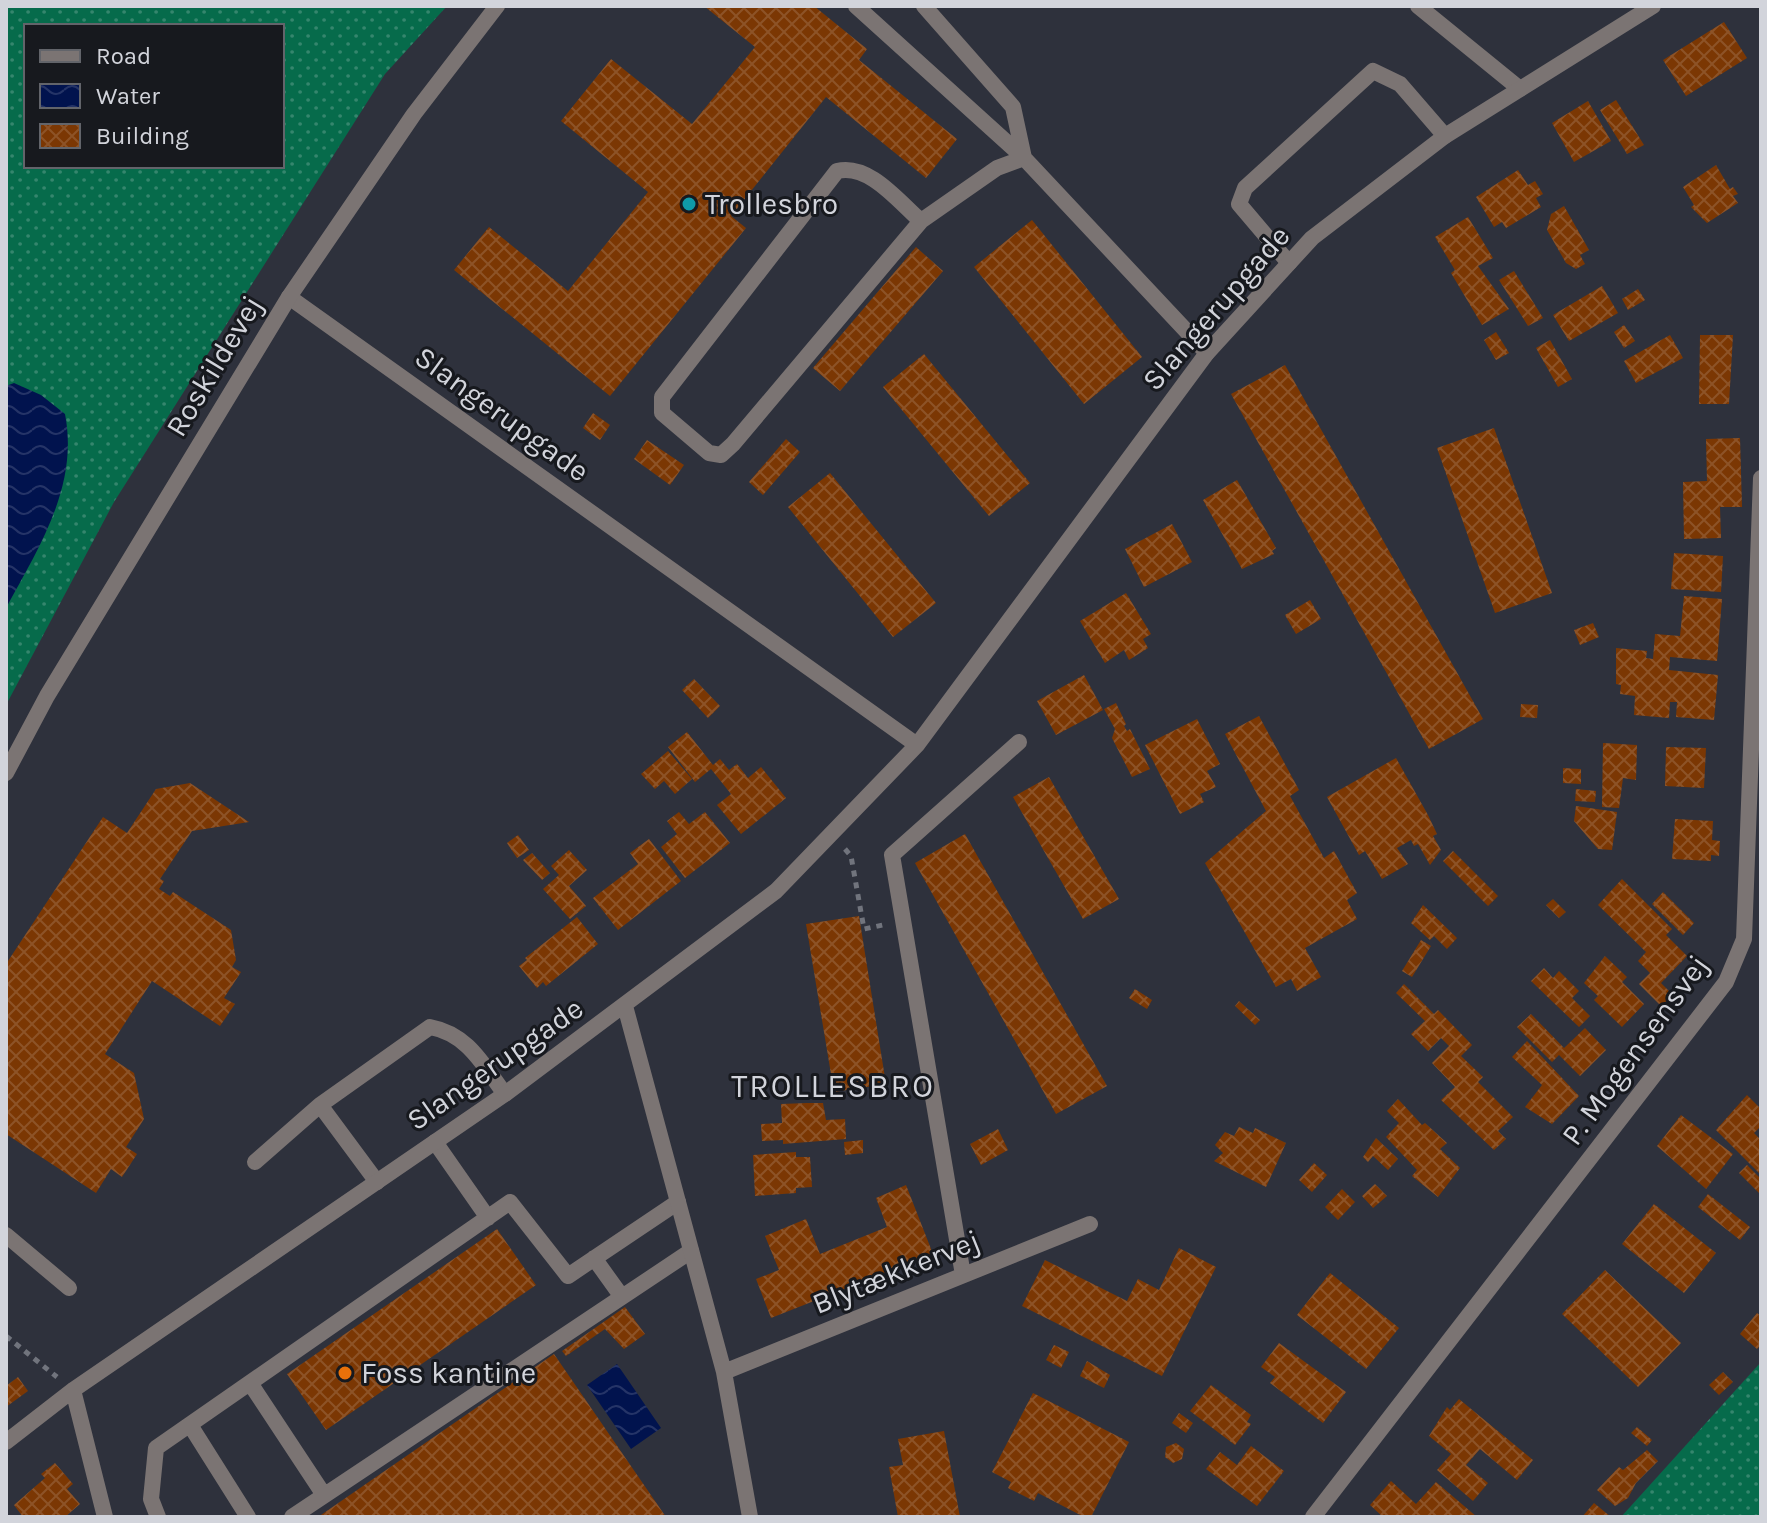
<svg xmlns="http://www.w3.org/2000/svg" width="1767" height="1523" viewBox="0 0 1767 1523" font-family="Karla,sans-serif">
  <defs>
    <pattern id="grass-dots" width="8" height="8" patternUnits="userSpaceOnUse" patternTransform="scale(2)"><rect width="8" height="8" fill="#066b4b"/><path d="M2 2h.1M6 6h.1" fill="none" stroke="#35866d" stroke-width="1.8" stroke-linecap="round"/></pattern>
    <pattern id="water-waves" width="16" height="10" patternUnits="userSpaceOnUse" patternTransform="scale(2)"><rect width="16" height="10" fill="#01134e"/><path d="M0 5q4-4 8 0t8 0" fill="none" stroke="#253467"/></pattern>
    <pattern id="building-cross-hatch" width="8" height="8" patternUnits="userSpaceOnUse" patternTransform="scale(2)"><rect width="8" height="8" fill="#7b3703"/><path d="M0 0l8 8M0 8l8-8" fill="none" stroke="#8d5327"/></pattern>
  </defs>
  <rect width="100%" height="100%" fill="#2e313c"/>
  <path fill="url(#grass-dots)" fill-rule="evenodd" d="M6 6H447L385 74 114 502 6 705ZM26 26H282V166H26Z
    M1761 1362V1517H1621Z"/>
  <path fill="url(#water-waves)" d="M14 383 41 395 65 414C79 486 39 547 6 608V386Z
    M617 1364 661 1428 631 1449 587 1385Z"/>
  <path fill="url(#building-cross-hatch)" d="M704 6H814L867 49 859 60 957 139 926 178 826 97 731 216 746 228 610 396 454 270 489 227 568 291 648 192 561 121 611 59 692 124 755 47Z
    M1724 22 1747 58 1686 96 1663 60Z
    M1616 100 1644 145 1627 154 1600 110Z
    M1588 101 1611 141 1574 162 1552 123Z
    M1716 165 1730 189 1733 187 1738 194 1733 196 1738 203 1707 223 1691 207 1694 205 1683 187Z
    M1518 170 1528 185 1535 181 1543 194 1536 198 1541 207 1506 228 1502 222 1494 227 1476 197Z
    M1564 206 1589 250 1580 255 1585 264 1576 269 1566 263 1547 230 1551 214Z
    M1468 217 1493 258 1478 266 1509 309 1482 325 1451 273 1455 270 1435 237Z
    M1032 220 1142 357 1084 404 974 267Z
    M916 247 943 271 840 391 813 368Z
    M1514 271 1543 318 1528 326 1499 280Z
    M1602 286 1618 313 1569 341 1553 315Z
    M1638 289 1645 300 1628 310 1622 299Z
    M1624 325 1635 341 1624 348 1614 332Z
    M1496 332 1509 353 1496 360 1484 340Z
    M1670 335 1683 358 1636 383 1624 361Z
    M1700 335H1733L1729 404H1699Z
    M1550 340 1572 379 1558 387 1536 348Z
    M924 354 1030 483 989 516 883 387Z
    M1285 365 1483 719 1429 749 1231 394Z
    M593 413 610 425 600 440 583 428Z
    M1494 428 1552 593 1495 613 1437 448Z
    M1740 438 1742 507H1720L1721 538 1684 539 1683 482 1707 481 1706 439Z
    M786 439 800 452 763 495 749 482Z
    M647 440 684 465 670 485 634 459Z
    M830 473 936 603 893 637 788 507Z
    M1237 480 1276 548 1272 551 1274 554 1242 569 1203 500Z
    M1172 524 1192 562 1144 587 1125 549Z
    M1674 553 1723 556 1721 592 1671 589Z
    M1126 593 1151 634 1143 639 1148 648 1129 660 1124 650 1105 663 1080 621Z
    M1684 596 1722 599 1717 661 1670 657 1669 670 1718 675 1714 720 1676 717 1677 702H1670L1669 718 1634 715 1635 696 1620 694 1621 685 1616 684V648L1647 651 1646 658 1653 659 1655 634 1680 636Z
    M1310 600 1321 619 1296 634 1285 615Z
    M1593 623 1599 637 1580 645 1574 630Z
    M1084 675 1103 710 1056 735 1037 701Z
    M694 679 720 706 708 718 682 690Z
    M1116 703 1126 724 1124 726 1127 731 1130 729 1150 769 1132 777 1112 738 1115 729 1104 709Z
    M1521 704 1538 705 1537 718 1520 717Z
    M1259 716 1299 790 1290 796 1324 858 1334 851 1357 893 1347 900 1357 919 1305 948 1321 977 1297 991 1291 979 1276 987 1205 863 1266 811 1225 734Z
    M1197 719 1220 764 1207 771 1216 787 1200 794 1204 802 1180 814 1145 745Z
    M687 732 713 765 720 759 729 770 737 764 748 778 761 767 786 798 741 834 717 805 731 794 711 769 695 782 668 747Z
    M1603 743 1637 745 1636 780 1623 778 1619 808 1602 807Z
    M1666 747 1706 748 1704 788 1665 786Z
    M668 751 692 779 675 794 664 781 655 789 641 774Z
    M1396 758 1428 815 1437 834 1433 836 1441 850 1430 865 1418 844 1414 846 1411 840 1397 848 1408 864 1382 879 1365 851 1359 855 1327 797Z
    M1563 768 1581 769V784L1563 783Z
    M1049 777 1119 899 1083 919 1013 797Z
    M190 783 249 822 192 831 160 879 164 881 159 889 170 896 173 892 231 930 236 960 232 967 241 972 224 998 235 1004 220 1026 152 981 105 1054 134 1073 144 1119 126 1147 137 1154 122 1177 111 1169 96 1193 6 1134V964L103 817 127 833 156 789Z
    M1576 789 1596 791 1595 802 1575 801Z
    M1576 806 1617 812 1612 850 1598 849 1574 821Z
    M679 812 689 824 705 812 730 843 685 878 661 847 677 834 667 821Z
    M1675 819 1713 821 1712 840 1720 841 1719 856 1711 855V861L1672 859Z
    M965 834 1107 1086 1056 1114 915 863Z
    M518 835 529 850 517 858 507 843Z
    M649 839 681 881 618 930 593 898 638 864 630 853Z
    M569 850 587 870 569 886 586 906 570 919 543 889 559 875 551 866Z
    M1453 851 1498 896 1488 906 1443 861Z
    M532 853 550 873 542 880 523 860Z
    M1622 879 1672 929 1666 935 1687 956 1661 983 1673 995 1661 1006 1639 984 1650 973 1638 961 1646 952 1598 905Z
    M1663 892 1694 923 1683 935 1652 904Z
    M1553 899 1566 912 1559 918 1546 905Z
    M1423 905 1457 938 1447 949 1434 936 1430 940 1411 923Z
    M859 916 886 1084 834 1092 806 924Z
    M577 917 598 944 546 986 543 982 537 988 519 966 527 960 525 958Z
    M1421 940 1431 946 1412 977 1402 971Z
    M1605 956 1627 977 1622 982 1644 1004 1622 1027 1594 1000 1598 996 1584 983Z
    M1544 968 1553 978 1559 971 1579 991 1572 998 1590 1016 1579 1027 1531 981Z
    M1404 984 1434 1014 1438 1010 1472 1045 1461 1056 1483 1077 1478 1082 1513 1117 1498 1131 1506 1139 1494 1150 1441 1100 1455 1087 1432 1063 1449 1046 1441 1038 1428 1051 1411 1034 1425 1021 1396 993Z
    M1135 989 1152 1000 1147 1009 1129 998Z
    M1239 1001 1260 1020 1255 1025 1235 1006Z
    M1531 1014 1564 1048 1585 1028 1606 1050 1580 1076 1559 1055 1552 1062 1517 1027Z
    M1527 1041 1579 1096 1552 1124 1525 1107 1542 1085 1512 1057Z
    M1747 1095 1761 1109V1126L1754 1133 1761 1140V1175L1716 1130Z
    M1398 1099 1422 1125 1425 1123 1447 1143 1440 1149 1460 1168 1438 1197 1412 1176 1417 1170 1386 1137 1399 1123 1387 1111Z
    M807 1103H823L826 1120 845 1119 846 1139 783 1144V1140L762 1141 761 1124 782 1123 781 1104Z
    M1681 1115 1733 1154 1706 1189 1657 1146Z
    M1239 1127 1253 1133 1255 1128 1286 1143 1266 1187 1214 1161 1223 1153 1215 1145 1225 1132 1234 1136Z
    M998 1129 1008 1150 981 1165 970 1144Z
    M1376 1138 1398 1159 1388 1170 1373 1156 1368 1162 1363 1157Z
    M863 1140V1153L845 1155 844 1142Z
    M796 1152V1157H810L812 1187 796 1188V1193L755 1196 753 1155Z
    M1314 1163 1327 1175 1312 1192 1299 1180Z
    M1747 1165 1761 1179V1195L1739 1173Z
    M1375 1184 1387 1196 1373 1208 1362 1196Z
    M906 1185 933 1254 771 1318 756 1279 779 1270 765 1236 806 1219 820 1254 887 1227 876 1198Z
    M1342 1189 1355 1202 1338 1220 1325 1207Z
    M1708 1194 1750 1227 1740 1240 1698 1207Z
    M1654 1204 1716 1253 1684 1293 1622 1244Z
    M497 1229 536 1285 326 1430 287 1374Z
    M1179 1248 1216 1267 1162 1376 1022 1306 1045 1260 1127 1301 1138 1279 1159 1290Z
    M1605 1270 1681 1343 1638 1387 1562 1314Z
    M1330 1273 1399 1328 1366 1369 1297 1315Z
    M625 1307 645 1334 624 1349 605 1329 566 1356 562 1351Z
    M1757 1313 1761 1316V1345L1757 1349 1740 1334Z
    M1279 1343 1346 1392 1323 1423 1270 1383 1275 1377 1261 1367Z
    M1054 1345 1069 1352 1061 1368 1046 1360Z
    M554 1354 666 1517H318Z
    M1087 1361 1110 1375 1104 1388 1080 1376Z
    M1723 1372 1733 1382 1719 1395 1709 1385Z
    M18 1377 28 1391 6 1407V1386Z
    M1211 1385 1251 1415 1247 1422 1251 1424 1235 1445 1190 1411Z
    M1033 1393 1129 1442 1091 1517H1084L1038 1493 1034 1501 1008 1488 1011 1482 992 1472Z
    M1459 1399 1533 1460 1517 1480 1480 1449 1466 1465 1488 1483 1473 1501 1437 1470 1451 1454 1429 1436 1447 1407 1450 1410Z
    M1179 1413 1193 1423 1186 1433 1172 1423Z
    M1637 1427 1652 1440 1647 1446 1631 1433Z
    M944 1431 960 1517H898L889 1467 903 1465 898 1439Z
    M1176 1443 1184 1449 1182 1459 1173 1463 1165 1457 1166 1447Z
    M1251 1446 1284 1471 1257 1506 1206 1469 1220 1452 1237 1465Z
    M1647 1450 1658 1461 1636 1483 1628 1498 1615 1506 1597 1490 1619 1467 1623 1470Z
    M55 1463 73 1484 67 1489 80 1504 65 1517H23L14 1505 45 1478 41 1474Z
    M1391 1481 1416 1504 1436 1482 1477 1517H1383L1370 1505Z
    M1594 1503 1611 1517H1582Z"/>
  <g fill="none" stroke-linecap="round" stroke-linejoin="round">
    <path stroke="#71747d" stroke-width="5" stroke-dasharray="6 6" stroke-linecap="butt" d="M845 849 851 856 864 929 883 925
      M6 1336 57 1377"/>
    <path stroke="#7b7473" stroke-width="16" d="M856 6 1024 158
      M924 6 1013 107 1024 158
      M1418 6 1520 89
      M921 221C898 201 869 163 837 171L662 397V413L709 453 721 455 733 444 921 221 997 168 1024 158 1207 353
      M1289 263 1239 204 1245 188 1373 71 1400 84 1445 136
      M435 1142 488 1218
      M255 1162 320 1105
      M377 1182 320 1105 430 1027C468 1034 483 1065 505 1094
      M6 1235 69 1288
      M594 1258 622 1297
      M250 1383 324 1495
      M190 1425 248 1517
      M158 1517 151 1499 156 1448 510 1202 568 1276 678 1202
      M292 1517 691 1251"/>
    <path stroke="#7b7473" stroke-width="16" d="M289 297 917 745
      M625 1006 724 1372 750 1517
      M963 1275 892 855 1019 742
      M724 1372 1090 1224
      M73 1390 105 1517
      M6 1442 73 1390 505 1094 776 891 917 745 1207 353 1312 238 1445 136 1653 6
      M1313 1517 1726 982 1744 939 1761 478"/>
    <path stroke="#7b7473" stroke-width="16" d="M6 773 47 696 289 297 414 114 497 6"/>
  </g>
  <circle fill="#0f9aa8" stroke="#17191e" stroke-width="3" cx="689" cy="204" r="8"/>
  <circle fill="#e8710a" stroke="#17191e" stroke-width="3" cx="345" cy="1373" r="8"/>
  <g text-anchor="middle" dominant-baseline="central" stroke-width="6" stroke-linejoin="round" paint-order="stroke">
    <g font-size="30" fill="#d2d4db" stroke="#17191e" text-anchor="start">
      <text x="705" y="204">Trollesbro</text>
      <text x="361" y="1373">Foss kantine</text>
    </g>
    <g font-size="30" fill="#d2d4db" stroke="#17191e">
      <text transform="translate(1216 308) rotate(-49)">Slangerupgade</text>
      <text transform="translate(214 366) rotate(-59)">Roskildevej</text>
      <text transform="translate(502 414) rotate(36)">Slangerupgade</text>
      <text transform="translate(1635 1050) rotate(-54)">P. Mogensensvej</text>
      <text transform="translate(495 1064) rotate(-35)">Slangerupgade</text>
      <text transform="translate(896 1272) rotate(-22)">Blytækkervej</text>
    </g>
    <g font-size="32" letter-spacing="2" fill="#d2d4db" stroke="#17191e">
      <text x="833" y="1086">TROLLESBRO</text>
    </g>
  </g>
  <rect width="1767" height="1523" fill="none" stroke="#d2d4db" stroke-width="16"/>
  <rect x="24" y="24" width="260" height="144" fill="#17191e" stroke="#62646a" stroke-width="2"/>
  <rect x="40" y="50" width="40" height="12" fill="#7b7473" stroke="#62646a" stroke-width="2"/>
  <text x="96" y="64" font-size="24" fill="#d2d4db">Road</text>
  <rect x="40" y="84" width="40" height="24" fill="url(#water-waves)" stroke="#62646a" stroke-width="2"/>
  <text x="96" y="104" font-size="24" fill="#d2d4db">Water</text>
  <rect x="40" y="124" width="40" height="24" fill="url(#building-cross-hatch)" stroke="#62646a" stroke-width="2"/>
  <text x="96" y="144" font-size="24" fill="#d2d4db">Building</text>
</svg>
